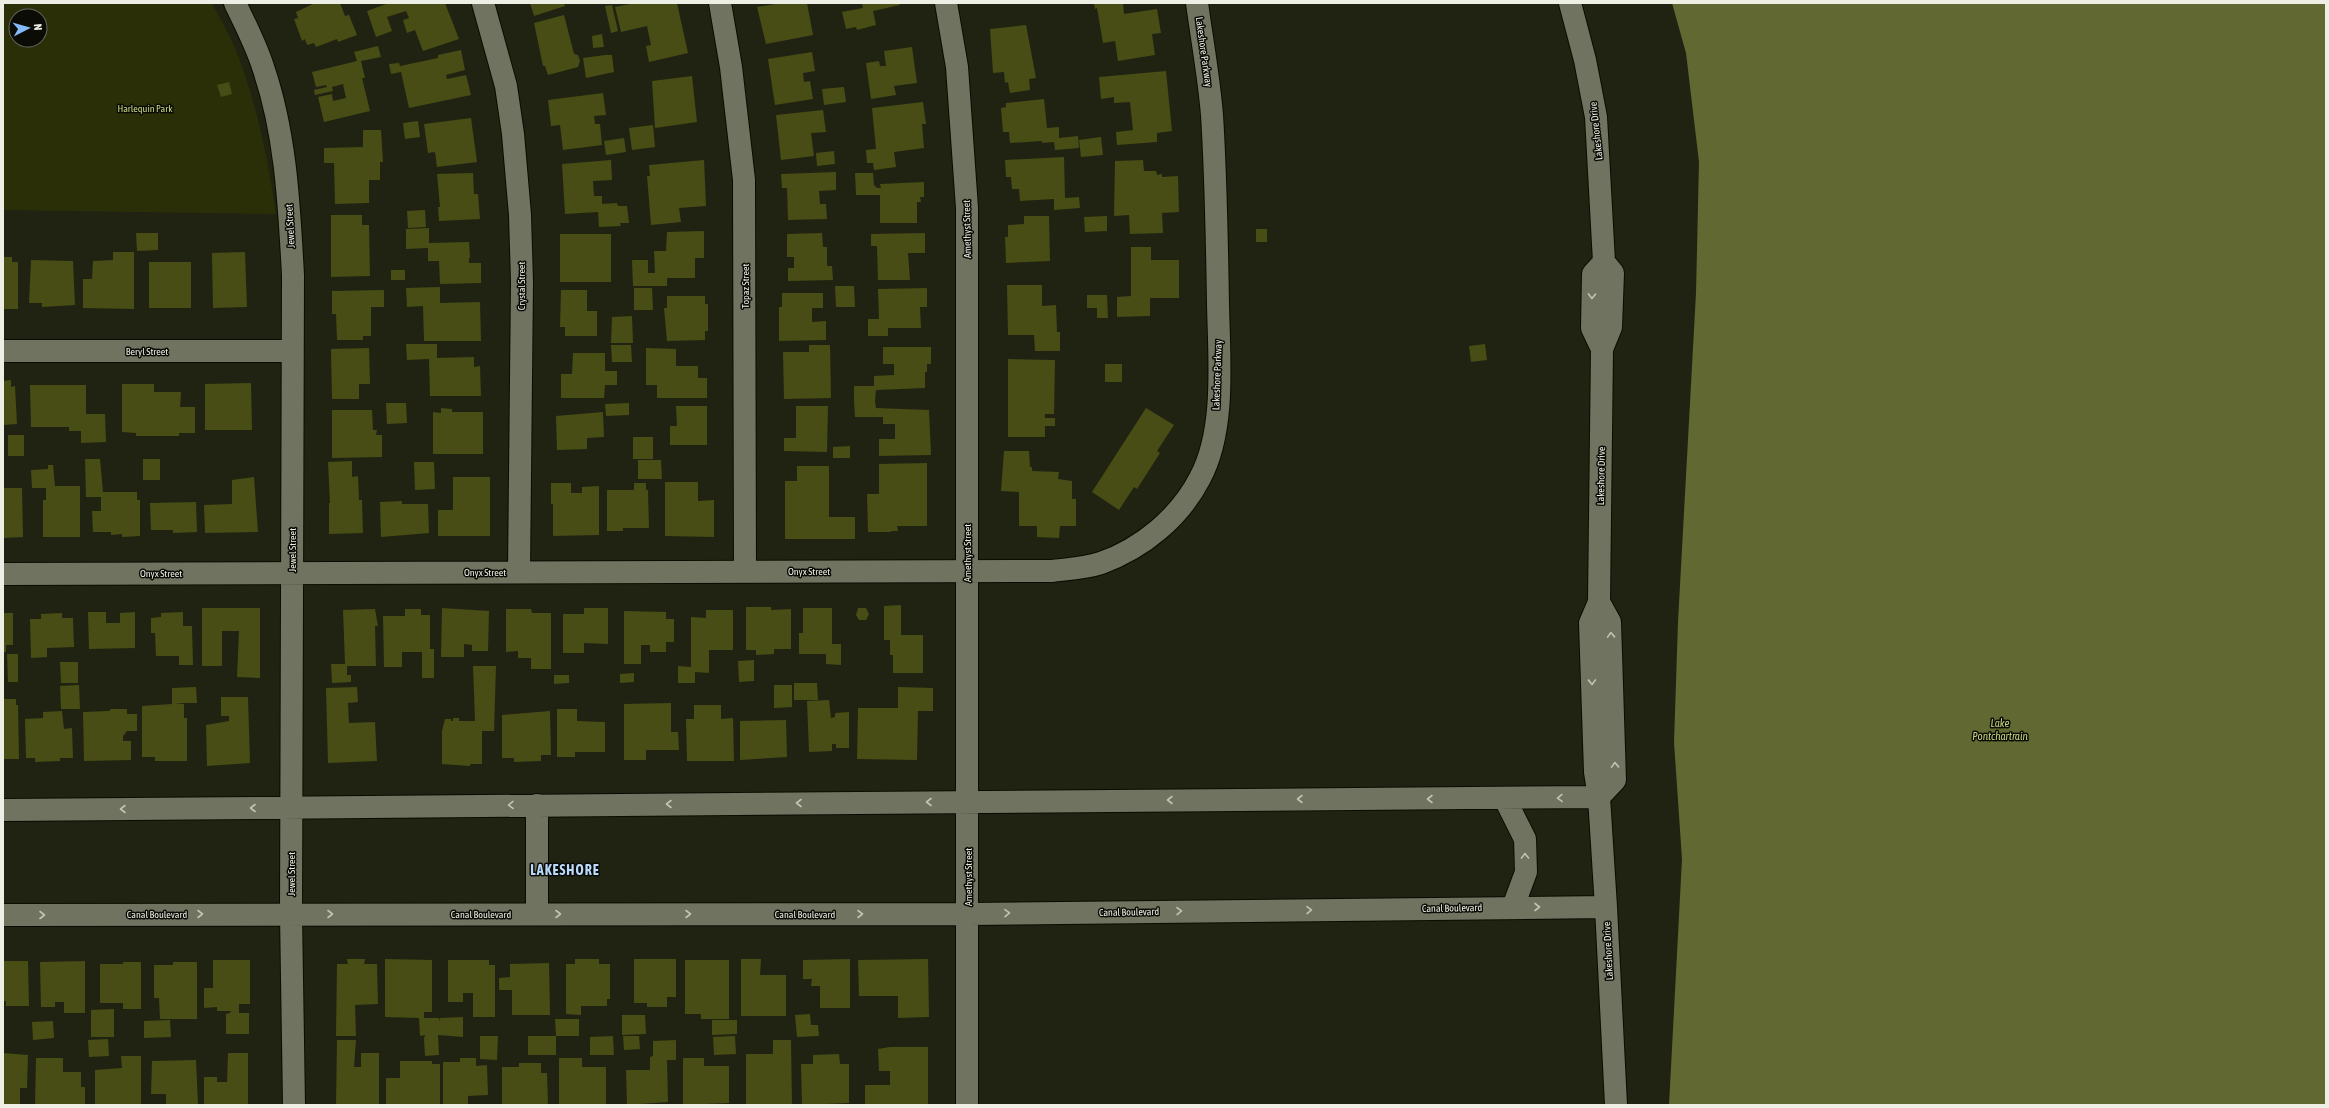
<svg xmlns="http://www.w3.org/2000/svg" width="2329" height="1108" viewBox="0 0 2329 1108" font-family="'Asap Condensed',sans-serif">
  <rect width="100%" height="100%" fill="#212312"/>
  <path fill="#2b2f08" fill-rule="evenodd" d="M3 3H212C221 21 232 39 239 58 258 109 268 161 276 214L3 210ZM16 16H40V40H16Z"/>
  <path fill="#616831" d="M1672 3H2326V1105H1669L1682 859 1674 742 1678 622 1696 293 1699 162 1686 53Z"/>
  <path fill="#474d14" d="M315 3H340L345 16 349 15 357 35 338 42 337 39 316 47 314 43 307 45 305 39 302 41 294 19 298 18 296 12Z
    M389 3H445L459 39 423 51 415 30 407 33 403 20 409 18 406 11 387 17 392 31 376 37 367 11Z
    M530 3H564L565 6 534 16Z
    M635 3H677L688 53 649 62 646 46 651 45 647 26 621 32 615 7Z
    M781 3H807L813 35 766 44 757 7Z
    M862 3H899L900 5 873 11 876 25 857 30 856 27 846 29 842 12 863 8Z
    M1123 3 1124 14 1157 9 1161 33 1152 34 1155 55 1118 61 1115 41 1103 43 1097 8 1095 9 1094 4Z
    M612 5 618 31 611 33 605 6Z
    M564 15 574 54 578 55 580 61 578 67 548 75 545 66H543L534 23Z
    M1026 25 1036 78 1029 79 1030 90 1010 93 1008 82 1005 83 1004 72 993 73 990 29Z
    M602 34 604 47 593 48 592 36Z
    M378 46 381 57 361 61 365 78H362L370 111 324 122 318 97 332 94 333 101 346 98 343 84 332 87 333 91 315 95 314 90 327 87 326 85 316 87 312 72 357 61 354 52Z
    M912 47 917 83 894 86 896 95 871 99 866 63 879 61 880 66H886L884 51Z
    M461 50 465 70 446 75 447 79 466 75 471 95 409 108 401 72 391 74 389 64 399 63 400 66 438 58V55Z
    M812 52 815 71 803 73 804 82 810 81 813 99 775 105 768 59Z
    M605 55H612L614 72 586 78 583 58Z
    M1166 71 1172 131 1157 133V142L1117 145 1116 132 1133 130 1130 102 1114 103V97L1101 99 1099 77Z
    M692 76 697 122 655 128 652 81Z
    M229 82 232 94 221 97 217 85Z
    M844 87 846 102 824 105 822 89Z
    M603 93 606 115 594 116 595 124H600L602 145 563 150 560 125 551 126 548 100Z
    M1044 99 1047 128 1059 127V138L1078 136 1079 148 1055 150 1054 142 1042 143V141L1010 143 1009 132H1003L1001 108 1006 107V103Z
    M923 102 926 124H922L924 148 894 152 896 167 874 170 873 163H867L866 150 876 149 872 108Z
    M823 110 826 132 811 133 814 156 781 160 776 115Z
    M471 118 477 162 437 167 435 152 428 153 424 124Z
    M418 121 420 137 405 139 403 123Z
    M653 125 655 147 632 150 629 128Z
    M363 130H381L383 162H380V180H369V203L335 204 334 163H324V148L363 147Z
    M1101 137 1103 155 1081 157 1079 140Z
    M624 138 626 152 606 155 604 141Z
    M834 151 835 164 817 166 816 153Z
    M1064 157 1065 198 1079 197 1080 208 1054 210V199L1020 201 1019 189H1012L1011 177H1006L1005 160Z
    M611 160 612 180 593 181 594 196H602V204L617 203 618 206H627L629 223H620L621 226 599 227 598 212 565 214 562 164Z
    M704 160 706 206 679 208 681 222 651 225 647 176H650L649 165Z
    M1143 160 1144 171H1156L1157 175 1162 174V177L1178 176 1179 212 1162 213 1163 233 1130 234 1129 215 1114 216 1115 161Z
    M836 172V190L819 191 820 204H826L827 219 788 220 787 188H782L781 174Z
    M473 173 474 194H478L480 219 439 221 438 207H440L437 174Z
    M855 173H873L874 185 877 188H881L880 184 924 182V197H920L921 202H917V223H880V195H856Z
    M425 210 426 227 408 228 407 211Z
    M331 215H362V225H369L370 276 331 277Z
    M1024 216H1049L1050 261 1006 263 1005 237H1008V225L1024 224Z
    M1107 216V231L1085 232 1084 217Z
    M429 228V243L469 242 470 258H469V263H481V283L440 284 439 261H428V248L406 249V229Z
    M1256 229H1267V242H1256Z
    M704 231V258H695V278H667V286H633L632 260H648V273H655L654 251H666L667 232Z
    M136 233H158V250L137 251Z
    M822 233 823 247H827V266H832L833 280 788 281V268H794V257H787V234Z
    M925 233V253H908L910 280H878L877 246H871V234Z
    M560 234H611V282H560Z
    M1131 247H1151V260H1179V298H1150V316L1117 317V297L1131 296Z
    M113 252H134V309L83 308V279H92L93 261 113 260Z
    M245 252 247 307 213 308 212 253Z
    M3 257H12V262H18V309H3Z
    M31 260 73 261 75 305 42 307V303H29Z
    M149 262H191V308H149Z
    M391 270H405V280H391Z
    M1007 285H1042V306L1056 305 1057 332H1060V351H1035L1034 335H1008Z
    M835 286H854L855 307H836Z
    M440 287V303L480 302 481 341H424L423 306 407 307 406 288Z
    M634 288H652L653 310H634Z
    M927 288V307H920L921 328H888V336H868V319H879L878 289Z
    M384 290V307H371V336H363V340H337L336 314H332V291Z
    M561 290H587V311H597V336H565V327H560Z
    M782 293H823V308H812V322L826 321V340L779 341V307H782Z
    M1087 295H1107L1108 318H1097V308H1087Z
    M667 296H705V304H708V331H705V340L667 341 664 308H667Z
    M632 316 633 343H611L612 317Z
    M406 344H437V358L474 357V367L480 366 481 396H430L429 359 407 360Z
    M1485 344 1487 360 1471 362 1469 346Z
    M611 345H631L632 362H612Z
    M809 345H830L831 398 784 399 783 352H809Z
    M883 347H931V364H927V372H925V388L876 390 875 401 876 408 929 410 931 455 879 456V439H895V424H883V417H855L854 401H873H854V386H874V376L894 375V364H883Z
    M369 348 370 384H359V399H332L331 349Z
    M646 348 676 349V366H698V378H707V398H657V385H646Z
    M573 353H605V371H617V385H605L604 398H561V374H572Z
    M1008 359 1055 360 1054 414H1045V418H1055V426H1045V437H1008Z
    M1105 364H1122V382H1105Z
    M11 380V387L15 386 17 424 3 425V381Z
    M251 383 252 430H205V384Z
    M122 384H154V392H181L180 407H195V433H179V436H136V433L122 432Z
    M30 385H86V414H105L106 442 81 443V431H69V427H31Z
    M386 403H406L407 423 387 424Z
    M629 403V415L606 416 605 404Z
    M676 406H707V445H670V426H677Z
    M796 406H828L827 452 784 451V438H796Z
    M441 408 452 409V412H483V454H433V412L441 413Z
    M1146 408 1174 425 1157 451 1160 453 1137 489 1134 487 1119 510 1092 492Z
    M332 410H372L373 430H377L376 435H382V457L332 458Z
    M603 412 604 437 587 438V449L557 450 556 416Z
    M8 435H24V456H8Z
    M633 437H653V459H633Z
    M850 446V458H833V447Z
    M1004 451H1029L1030 467H1032V471L1059 472 1058 479 1072 481V499H1076V526H1060L1059 538 1037 537V526H1019V492L1001 491Z
    M85 459H100L103 492H137V500H140V536L122 537V534L111 535V532H93L92 511H101V497H86Z
    M143 459H160V480H143Z
    M638 460H661L662 479H638Z
    M352 461V477L358 476 359 500H362L363 533 329 534V503H330L328 462Z
    M414 462H434L435 489 415 490Z
    M927 463V526H897L898 531H891V532H868L867 494H879V464Z
    M48 465H53L55 486H80V537H43V500H46V488H32L31 470 48 469Z
    M797 466H829V517H855V539H785V481H797Z
    M254 477 258 532 205 533 204 505 232 504V480Z
    M453 477H490V536H438V510H453Z
    M665 482H698V501L714 500V537L665 536Z
    M551 483H571V493H582V487L599 486V535L553 536V504H551Z
    M634 483H646V490H648L649 528H623V531H607V490H634Z
    M3 488H22L23 537 3 538Z
    M402 501V504H428L429 533 381 537 380 502Z
    M196 502 197 532 173 533V530H151L150 503Z
    M901 605V635H923V673H893V655H890V640H884V606Z
    M746 607H771V610L791 609V649H774V654L756 655V650H746Z
    M202 608H260V678L237 677 239 631H222V666H202Z
    M442 608 489 611 488 651H472V645L464 644V657H441Z
    M584 608H608V644L584 643V653H563V614H584Z
    M803 608H832V644H841V665L826 664V654H799V633H803Z
    M858 608H866L869 614 866 620H859L856 615Z
    M375 609 378 626H375L376 666H347V675H351V682L332 683 331 664H345L343 610Z
    M405 609H421V615H430V649H434V678H422V652H402V667H384L383 616H405Z
    M506 609H531L532 613H551V669H531V658H518V651L506 652Z
    M706 610H733V650H709V673L695 672V683H678V666L691 667V617L706 618Z
    M624 611 666 612V619H674V642H666V652H650V645H641V664H624Z
    M88 612H106V623H120V613L135 612V648L89 649Z
    M183 612V626H192L193 665H179V656H156L155 633H151V618L161 617V613Z
    M3 613H13V645H6V652H3Z
    M62 613V618H73L74 647 47 648V657L31 658 30 619H41V614Z
    M7 654H18V682H8Z
    M754 660V681L739 682 738 661Z
    M60 662H78V683H61Z
    M473 666H496L494 731H482V764H470V766L442 764V731L445 719H451V721H453V718H459V721H475Z
    M634 673V682L620 683V674Z
    M554 675H569V683L554 684Z
    M794 683H817L818 700H794Z
    M79 685 80 709H61L60 686Z
    M774 685H792V707L774 708Z
    M196 687 197 703H174L184 704V718H187V761H155V757H142V706L172 704V688Z
    M357 687 358 702 348 703 349 723 375 722 377 761 328 763 326 688Z
    M898 687 933 688V711H918L917 760 857 759 858 708H898Z
    M221 697H248L250 763 207 766 206 725 229 721V716H221Z
    M3 699H16V705H18L19 759H3Z
    M829 700 831 718 835 717V713L849 712V748H836V744H832V751L809 752 807 701Z
    M671 703V732H678L679 750H646V760H624V704Z
    M694 705H721V719L733 718 734 761H687L686 719H694Z
    M111 709H127V714H137V731H127L123 736V741H131V760L84 761 83 712 109 711Z
    M557 709H577V721L605 722V752H575V757H557Z
    M62 711 64 729 72 728 73 758H60V761L35 762V758H26L25 719 43 718V712Z
    M550 711 551 755H541V761L514 762V758H502V715Z
    M786 720 787 757 740 760V721Z
    M347 959H365L364 964H377L378 1004 355 1005 356 1036H336L337 964H348Z
    M385 959 432 960V1012H424V1018H439V1022L440 1018 463 1017V1037L438 1035 439 1055 425 1056 424 1039 425 1035 420 1036 419 1018 385 1017Z
    M575 959H599V964H610V999H607V1006H581V1015L566 1014V964H575Z
    M634 959H676V997H667V1007H647V1003H634Z
    M741 959H761L760 975H786V1016H741Z
    M850 959V1008H820V986H811L812 979H803V960Z
    M928 959 929 1017 898 1018V996H859L858 960Z
    M213 960H250V1004H239V1013H249V1034H226V1014L230 1013 231 1011H217V1007L204 1008V988H213Z
    M448 960H489V965H495V1017H473V993H463V1002H448Z
    M685 960H729V1019H701V1014H685Z
    M3 961H28L29 1006H6V1001H3Z
    M85 961V1013H64V1002H55V1007H41L40 962Z
    M123 962H141V1009H123V1003H100V964H123Z
    M173 962H197V1019H160L159 998H154V965H173Z
    M549 963 550 1015H512V990H499V978L510 977V964Z
    M114 1009V1037H91V1010Z
    M810 1014 811 1025H818L819 1036 797 1037 795 1015Z
    M622 1015H645L646 1034 622 1035Z
    M555 1019H579V1036H556Z
    M170 1020 171 1037 144 1038V1021Z
    M712 1020H737V1034L712 1035Z
    M53 1021 54 1038 33 1040 32 1022Z
    M480 1036H498L497 1060 480 1059Z
    M528 1036H556V1055H528Z
    M613 1036 614 1055H590V1037Z
    M623 1036H639L640 1049 624 1050Z
    M735 1036 736 1054 714 1055 713 1037Z
    M108 1039 109 1056 89 1057 88 1040Z
    M337 1040H356L354 1067H361V1053H379V1105H336Z
    M676 1040V1060H667L668 1102 627 1105 626 1070H650V1057L653 1056V1041Z
    M773 1040H791L792 1105H746V1054H773Z
    M890 1047H928V1105H865V1085H890V1071H879L878 1049Z
    M3 1053 28 1055 27 1088H20V1105H3Z
    M228 1053H248V1105H204V1077H217V1082H227Z
    M839 1054 840 1064H849V1103L802 1105 801 1064H813V1055Z
    M121 1056H141V1105H95V1070L122 1068Z
    M36 1058H63V1072H81V1087H85V1105H35Z
    M460 1058H476V1066L487 1065 488 1095 468 1096V1105H443V1062H460Z
    M559 1058H582V1067H606V1105H559Z
    M683 1058H704V1066H729V1103L683 1105Z
    M196 1060 198 1105H166V1094H151L152 1061Z
    M400 1061H432V1064H440V1105H386V1078H400Z
    M519 1063H541V1073H547L548 1105H502V1067H519Z"/>
  <g fill="none" stroke-linecap="round" stroke-linejoin="round">
    <g stroke="#0a0c01" stroke-width="24">
      <path id="minor" d="M235 3C245 24 256 45 263 67 286 134 289 204 293 275L291 914 294 1105
        M483 3 506 86 513 134 520 215 522 282 519 572
        M720 3 731 67 744 180 745 571
        M946 3 957 67 967 208V1105
        M1570 3 1585 60 1596 117 1604 262 1613 273 1611 327 1602 349 1599 602 1590 623 1595 772 1599 797 1606 907 1616 1105
        M1602 349 1592 328 1593 274 1604 262
        M3 351H291
        M3 574 1052 571C1069 569 1086 568 1101 563 1143 548 1180 517 1200 478 1226 430 1219 358 1218 304 1217 241 1216 178 1212 115 1209 78 1202 40 1197 3
        M1599 797 1615 780 1610 622 1599 602
        M1505 799 1525 839 1526 872 1513 907
        M3 810 1599 797
        M537 914V805
        M3 915 968 914 1606 907"/>
    </g>
    <use href="#minor" stroke="#6f735f" stroke-width="22"/>
  </g>
  <defs><path id="oneway-chevron" d="M-2-3.5L2.5 0L-2 3.5" fill="none" stroke-width="1.6" stroke-linecap="round" stroke-linejoin="round"/></defs>
  <g stroke="#c1c4b5">
    <use href="#oneway-chevron" transform="translate(1592 296) rotate(91)"/>
    <use href="#oneway-chevron" transform="translate(1611 635) rotate(-92)"/>
    <use href="#oneway-chevron" transform="translate(1592 682) rotate(88)"/>
    <use href="#oneway-chevron" transform="translate(1615 765) rotate(-92)"/>
    <use href="#oneway-chevron" transform="translate(1560 798) rotate(179)"/>
    <use href="#oneway-chevron" transform="translate(1300 799) rotate(180)"/>
    <use href="#oneway-chevron" transform="translate(1430 799) rotate(180)"/>
    <use href="#oneway-chevron" transform="translate(1170 800) rotate(180)"/>
    <use href="#oneway-chevron" transform="translate(929 802) rotate(180)"/>
    <use href="#oneway-chevron" transform="translate(799 803) rotate(180)"/>
    <use href="#oneway-chevron" transform="translate(669 804) rotate(180)"/>
    <use href="#oneway-chevron" transform="translate(511 805) rotate(179)"/>
    <use href="#oneway-chevron" transform="translate(253 808) rotate(180)"/>
    <use href="#oneway-chevron" transform="translate(123 809) rotate(180)"/>
    <use href="#oneway-chevron" transform="translate(1525 856) rotate(-91)"/>
    <use href="#oneway-chevron" transform="translate(1537 907)"/>
    <use href="#oneway-chevron" transform="translate(1309 910) rotate(-1)"/>
    <use href="#oneway-chevron" transform="translate(1179 911) rotate(-1)"/>
    <use href="#oneway-chevron" transform="translate(1007 913) rotate(-1)"/>
    <use href="#oneway-chevron" transform="translate(200 914)"/>
    <use href="#oneway-chevron" transform="translate(330 914)"/>
    <use href="#oneway-chevron" transform="translate(558 914)"/>
    <use href="#oneway-chevron" transform="translate(688 914)"/>
    <use href="#oneway-chevron" transform="translate(860 914)"/>
    <use href="#oneway-chevron" transform="translate(42 915)"/>
  </g>
  <g text-anchor="middle" dominant-baseline="central" stroke-width="3" stroke-linejoin="round" paint-order="stroke">
    <g font-size="10" fill="#edefe4" stroke="#0a0c05">
      <text transform="translate(1204 52) rotate(82)">Lakeshore Parkway</text>
      <text transform="translate(1596 131) rotate(-96)">Lakeshore Drive</text>
      <text transform="translate(290 226) rotate(-93)">Jewel Street</text>
      <text transform="translate(967 229) rotate(-91)">Amethyst Street</text>
      <text transform="translate(521 286) rotate(-90)">Crystal Street</text>
      <text transform="translate(745 286) rotate(-90)">Topaz Street</text>
      <text x="147" y="351">Beryl Street</text>
      <text transform="translate(1217 375) rotate(-88)">Lakeshore Parkway</text>
      <text transform="translate(1601 476) rotate(-89)">Lakeshore Drive</text>
      <text transform="translate(292 550) rotate(-90)">Jewel Street</text>
      <text transform="translate(967 553) rotate(-90)">Amethyst Street</text>
      <text x="809" y="571">Onyx Street</text>
      <text x="485" y="572">Onyx Street</text>
      <text x="161" y="573">Onyx Street</text>
      <text transform="translate(291 874) rotate(-90)">Jewel Street</text>
      <text transform="translate(968 877) rotate(-90)">Amethyst Street</text>
      <text transform="translate(1452 908) rotate(-1)">Canal Boulevard</text>
      <text transform="translate(1129 912) rotate(-1)">Canal Boulevard</text>
      <text x="157" y="914">Canal Boulevard</text>
      <text x="481" y="914">Canal Boulevard</text>
      <text x="805" y="914">Canal Boulevard</text>
      <text transform="translate(1608 951) rotate(-93)">Lakeshore Drive</text>
    </g>
    <g font-size="10" fill="#c9d681" stroke="#0a0c05">
      <text x="145" y="108">Harlequin Park</text>
    </g>
    <g font-size="11" font-style="italic" fill="#c7d480" stroke="#0a0c05">
      <text x="2000" y="723">Lake<tspan x="2000" dy="13">Pontchartrain</tspan></text>
    </g>
    <g font-size="14" font-weight="bold" letter-spacing="1" fill="#bcdafe" stroke="#0a0c05">
      <text x="565" y="870">LAKESHORE</text>
    </g>
  </g>
  <rect width="2329" height="1108" fill="none" stroke="#edefe4" stroke-width="8"/>
  <g transform="translate(28 28) rotate(84)"><circle r="19" fill="#0a0c05" stroke="#65675e"/>
  <path d="M0-3L7 15L0 10L-7 15Z" fill="#85bbfb"/>
  <text y="-6" font-size="11" font-weight="bold" text-anchor="middle" fill="#edefe4">N</text>
  </g>
</svg>
